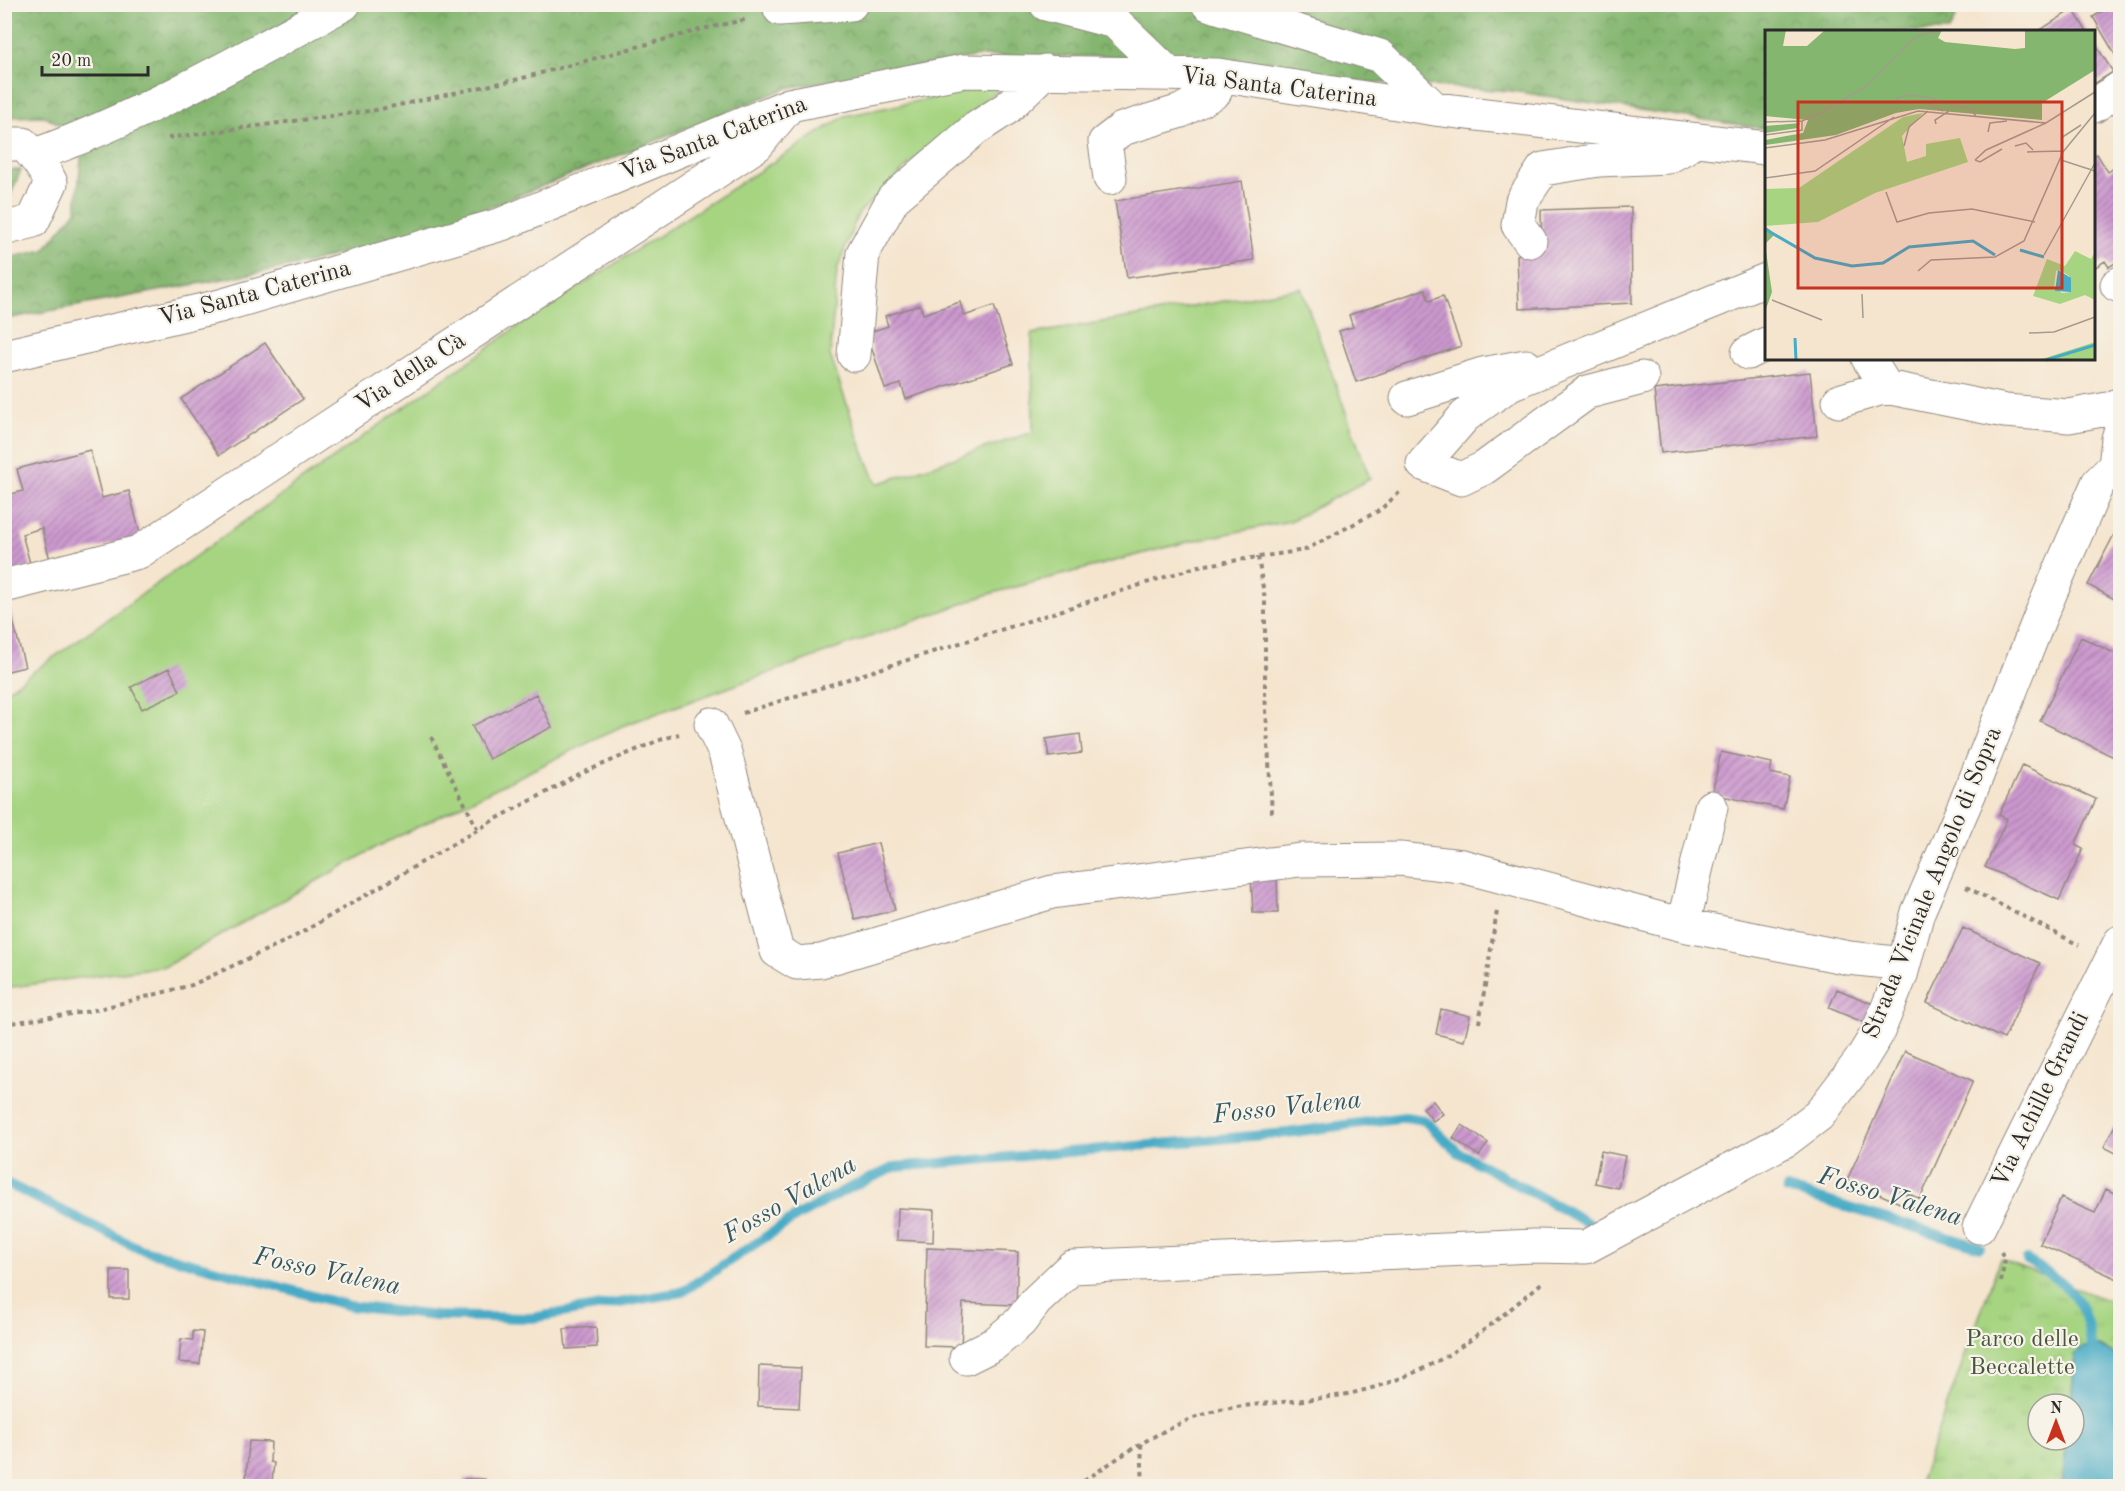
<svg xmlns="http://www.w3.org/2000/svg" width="2125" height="1491" viewBox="0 0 2125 1491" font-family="'Old Standard TT',serif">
  <defs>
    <pattern id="forest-crowns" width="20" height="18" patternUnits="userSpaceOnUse" patternTransform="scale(1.5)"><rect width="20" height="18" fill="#84b66f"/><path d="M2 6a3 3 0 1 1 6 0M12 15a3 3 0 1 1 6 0" fill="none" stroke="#6c945b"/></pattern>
    <pattern id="park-tufts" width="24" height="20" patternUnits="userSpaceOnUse" patternTransform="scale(1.5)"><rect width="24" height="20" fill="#a6d481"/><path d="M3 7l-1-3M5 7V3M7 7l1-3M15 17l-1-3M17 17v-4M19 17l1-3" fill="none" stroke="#8fb670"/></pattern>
    <pattern id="building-hatch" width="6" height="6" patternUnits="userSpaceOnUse" patternTransform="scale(1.5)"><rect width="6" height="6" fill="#cc99cf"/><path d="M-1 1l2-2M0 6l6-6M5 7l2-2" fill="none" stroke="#a67da8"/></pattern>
  </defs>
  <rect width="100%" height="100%" fill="#f7f3e8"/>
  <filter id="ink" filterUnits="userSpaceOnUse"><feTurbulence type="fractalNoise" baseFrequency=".0167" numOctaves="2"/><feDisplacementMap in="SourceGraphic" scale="12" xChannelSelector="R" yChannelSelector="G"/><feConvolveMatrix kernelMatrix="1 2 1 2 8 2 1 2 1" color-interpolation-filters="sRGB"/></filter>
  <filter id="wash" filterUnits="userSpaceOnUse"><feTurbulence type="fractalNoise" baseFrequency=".008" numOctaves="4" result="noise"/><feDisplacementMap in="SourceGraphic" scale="24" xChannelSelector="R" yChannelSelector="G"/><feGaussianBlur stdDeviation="1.35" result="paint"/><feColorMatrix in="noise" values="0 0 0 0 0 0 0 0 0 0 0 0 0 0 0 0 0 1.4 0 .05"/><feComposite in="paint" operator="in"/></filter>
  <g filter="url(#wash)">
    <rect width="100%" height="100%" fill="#f5e5cf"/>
    <path fill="#a6d481" stroke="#688056" stroke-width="1.5" d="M1006 83 920 154 858 214 837 270 830 355 860 443 877 484 1033 432 1032 334 1301 288 1370 479 1290 521 1187 542 989 594 622 726 377 847 166 966 5 988V689H9L524 322 845 116Z"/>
    <path fill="url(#forest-crowns)" stroke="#58704d" stroke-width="1.5" d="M5 5H1967L1960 9 1949 31 1766 32V129L1512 91 1350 81 1250 62 1162 57 979 56 787 88 470 215 305 264 5 319 4 259 44 250 76 211 83 138 45 116 5 117Z
      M5 170H21L5 208 4 170Z"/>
    <path fill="url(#park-tufts)" stroke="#688056" stroke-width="1.5" d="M2000 1259 2120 1305V1358L2099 1346 2075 1355 2071 1404H2038V1440H2067L2062 1486H1918Z"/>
    <path fill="#47aac6" stroke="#396a78" stroke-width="1.5" d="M2091 1345 2099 1346 2120 1358V1486H2062L2067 1440H2074V1404H2071L2075 1355 2082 1348Z"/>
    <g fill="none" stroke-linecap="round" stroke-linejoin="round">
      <path stroke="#47aac6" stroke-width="10" d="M4 1182 140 1249 350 1306 436 1316 532 1318 682 1292 796 1217 847 1189 895 1167 1287 1133 1405 1117 1424 1120 1458 1152 1595 1227
        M1787 1189 1980 1247
        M2027 1260C2041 1269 2059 1279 2070 1291 2087 1308 2090 1335 2093 1358"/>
    </g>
    <g id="blocks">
      <path fill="url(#building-hatch)" d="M2114 4H2120V63L2093 17Z
        M2073 9 2087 32H2037Z
        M2094 42 2113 72 2094 84Z
        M2097 154 2108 172 2120 164V260L2109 267 2105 261 2094 268V156Z
        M1242 181 1254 260 1127 278 1115 201Z
        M1631 207 1632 303 1519 309 1517 255 1542 246 1541 210Z
        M1425 289 1429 301 1443 296 1461 346 1356 382 1339 331 1353 327 1349 315Z
        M960 302 964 316 994 306 1013 364 906 399 901 384 885 389 867 333 888 326 885 316 920 305 923 314Z
        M265 343 303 399 219 455 181 399Z
        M1810 372 1817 436 1661 453 1654 390Z
        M90 450 102 498 129 491 141 537 50 560 42 528 22 534 31 567 4 574V496L23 491 17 469Z
        M2120 523V602L2088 585Z
        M7 598 25 667 4 672V599Z
        M2081 637 2120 656V760L2040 721Z
        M169 668 180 691 142 709 131 687Z
        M536 694 552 727 489 759 472 726Z
        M1080 734 1082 753 1049 757 1046 739Z
        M1721 752 1772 763 1770 773 1790 777 1783 809 1712 794Z
        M2022 765 2096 799 2075 845 2083 849 2059 900 1985 867 2007 819 1999 815Z
        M878 843 895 910 855 920 838 853Z
        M1277 876 1278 913H1253L1251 877Z
        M1963 928 2040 963 2004 1039 1927 1003Z
        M1837 989 1873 1004 1865 1023 1829 1008Z
        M1441 1009 1470 1016 1464 1041 1436 1034Z
        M1905 1051 1973 1081 1920 1199 1907 1193 1902 1204 1847 1180Z
        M1433 1101 1443 1114 1433 1121 1423 1108Z
        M2120 1115V1155L2104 1147Z
        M1462 1125 1488 1143 1479 1156 1453 1138Z
        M1601 1151 1625 1156 1618 1188 1595 1183Z
        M2106 1189 2120 1196V1280L2040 1244 2061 1198 2095 1213Z
        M898 1208 934 1210 933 1242 897 1240Z
        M927 1248 1018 1252 1016 1305 963 1303 961 1347 924 1346Z
        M111 1270H129V1299H111Z
        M596 1327 597 1347 566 1349 564 1329Z
        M193 1331 203 1332 200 1364 179 1362 181 1339 193 1340Z
        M759 1366 801 1368 799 1408 758 1406Z
        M249 1441 271 1442 270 1462 274 1463 272 1482 246 1479Z
        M464 1479H485V1486H464Z"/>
    </g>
  </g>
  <g filter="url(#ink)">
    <use href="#blocks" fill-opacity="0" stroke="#90887d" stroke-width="1.5"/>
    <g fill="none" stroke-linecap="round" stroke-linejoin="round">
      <g stroke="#90887d" stroke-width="35">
        <path id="minor" d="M1046 4 1115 22 1168 73
          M1208 4 1380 56 1435 109
          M780 9 851 4
          M2094 106 2120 88
          M4 144H23C35 156 44 167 51 183L33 221 4 229
          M35 155C143 116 243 59 344 4
          M1110 178 1105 142 1122 129 1181 111 1215 92 1218 75
          M1530 241 1518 225 1522 201 1543 169 1599 160 1668 157 1686 147
          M2117 285 2120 283
          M1748 353 1766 344
          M854 355 863 253 893 199 975 129 1007 108 1045 71
          M4 356 220 306 502 224 789 105 964 71 1218 75 1435 109 1766 148
          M1868 358 1886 387
          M1642 378 1588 392 1484 468 1461 479 1423 464 1465 416 1510 384 1766 280
          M1407 398 1483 374 1526 366
          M1839 401 1886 387 2005 411 2069 416 2113 408 2120 404
          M2115 466 2118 439 2120 432
          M4 586 139 552 757 145 788 107
          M711 724 725 753 777 951 797 963 821 961 1052 892 1300 860 1400 859 1462 866 1683 925 1849 958 1904 964
          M1683 925 1711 807
          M1979 1227 2120 942
          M966 1358 994 1344 1020 1322 1036 1301 1072 1267 1534 1246 1586 1247 1786 1140 1819 1115 1861 1060 1877 1034 1901 975 1918 912 1974 783 2040 617 2098 483 2115 466"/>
      </g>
      <path stroke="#90887d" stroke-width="4" stroke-dasharray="4.5 4.5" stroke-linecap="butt" d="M168 138 376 110 519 79 703 29 748 19
        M1258 557 1265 600V693L1272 813
        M743 713 1199 566 1305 550 1380 510 1402 490
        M431 737 478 830
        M1966 887 2079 945
        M1479 1023 1497 911
        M4 1024 91 1011 192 985 294 937 494 820 585 772 657 741 679 734
        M2001 1252 2005 1259 2001 1282
        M1141 1444 1143 1486
        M1077 1486C1123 1454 1174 1418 1230 1408 1278 1400 1328 1402 1375 1387 1394 1381 1416 1373 1434 1363 1474 1341 1509 1310 1544 1281"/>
      <use href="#minor" stroke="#fff" stroke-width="33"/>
    </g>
  </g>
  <g text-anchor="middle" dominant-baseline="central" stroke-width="4.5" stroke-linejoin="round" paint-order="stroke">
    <g font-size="24" fill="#2b2b2b" stroke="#f7f3e8">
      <text transform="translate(1279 88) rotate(7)">Via Santa Caterina</text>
      <text transform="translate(714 139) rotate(-21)">Via Santa Caterina</text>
      <text transform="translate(255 294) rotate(-15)">Via Santa Caterina</text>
      <text transform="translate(411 373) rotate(-33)">Via della Cà</text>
      <text transform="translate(1933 883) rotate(-68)">Strada Vicinale Angolo di Sopra</text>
      <text transform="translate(2041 1100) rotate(-64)">Via Achille Grandi</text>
    </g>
    <g font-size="24" fill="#4a5540" stroke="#f7f3e8">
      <text x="2022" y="1340">Parco delle<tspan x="2022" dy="28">Beccalette</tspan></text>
    </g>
    <g font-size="26" font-style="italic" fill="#355761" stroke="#f7f3e8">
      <text transform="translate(1287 1108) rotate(-6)">Fosso Valena</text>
      <text transform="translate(1890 1197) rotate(17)">Fosso Valena</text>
      <text transform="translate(790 1200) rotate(-30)">Fosso Valena</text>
      <text transform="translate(327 1272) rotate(12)">Fosso Valena</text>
    </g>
  </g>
  <g transform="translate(1765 30)">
    <rect width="330" height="330" fill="#f5e5cf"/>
    <path d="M158 83 137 106 142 132 161 126V114L195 108 203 132 110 163 53 192 0 196V159L34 158 138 87ZM330 312V330H271L280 328Z" fill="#a6d481"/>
    <path d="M0 0H21L18 16H42L60 0H177L173 8 180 12 250 19 260 18V0H330V40L277 73V90L154 79 131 83 71 105 0 115V110L38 103 43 90 0 86ZM35 93 33 98 0 103V96ZM0 196 10 204 0 214 7 262 0 282Z" fill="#84b66f"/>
    <path d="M310 221 326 229 330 222V270L320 265 295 274 268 266 282 229 300 236ZM295 240 304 246 306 262 297 263 289 258 291 241Z" fill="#a6d481" fill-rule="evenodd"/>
    <path d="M293 240 306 248V262L290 261Z" fill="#47aac6"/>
    <path fill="none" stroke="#47aac6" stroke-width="3" d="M0 199 50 228 87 236 118 233 144 217 208 211 230 225M255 220 279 227M30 308 31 330M281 330 330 315"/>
    <path fill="none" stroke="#a49b8d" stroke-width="1.5" d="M130 73 158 71 178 81M132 73V68L142 65 162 67 205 79 211 86M0 92 37 91 56 83 103 55 152 6 178 0M171 94 170 90 184 81M223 102 225 93 242 91M0 105 37 100V91M296 108 316 95M139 116 144 97 163 81M250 116 261 113 268 120M0 118 60 110 153 81 281 93 330 62M262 122 299 121M210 130 221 120 281 93M210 130 215 132 237 119M296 130 330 141M0 148 50 141 129 87M121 162 132 192 164 183 207 179 270 192M279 225 330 133M153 241 166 230 230 227 259 211 298 122 330 83M97 264 98 288M7 270 57 290M264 303 289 302 330 287"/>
    <path fill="#c8321e" fill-opacity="0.15" stroke="#c8321e" stroke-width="3" d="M33 72H297V258H33Z"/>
    <rect width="330" height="330" fill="none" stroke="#2b2b2b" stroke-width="3"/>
  </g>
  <rect width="2125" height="1491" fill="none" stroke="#f7f3e8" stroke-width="24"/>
  <g transform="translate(2056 1422)"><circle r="28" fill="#f7f3e8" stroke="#a5a39c" stroke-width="1.5"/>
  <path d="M0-4.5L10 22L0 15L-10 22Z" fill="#c8321e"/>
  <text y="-9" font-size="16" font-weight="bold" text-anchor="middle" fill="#2b2b2b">N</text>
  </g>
  <path d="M42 66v9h106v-9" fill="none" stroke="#2b2b2b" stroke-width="3"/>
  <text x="51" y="66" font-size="18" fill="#2b2b2b" stroke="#f7f3e8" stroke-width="4.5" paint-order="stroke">20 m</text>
</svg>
